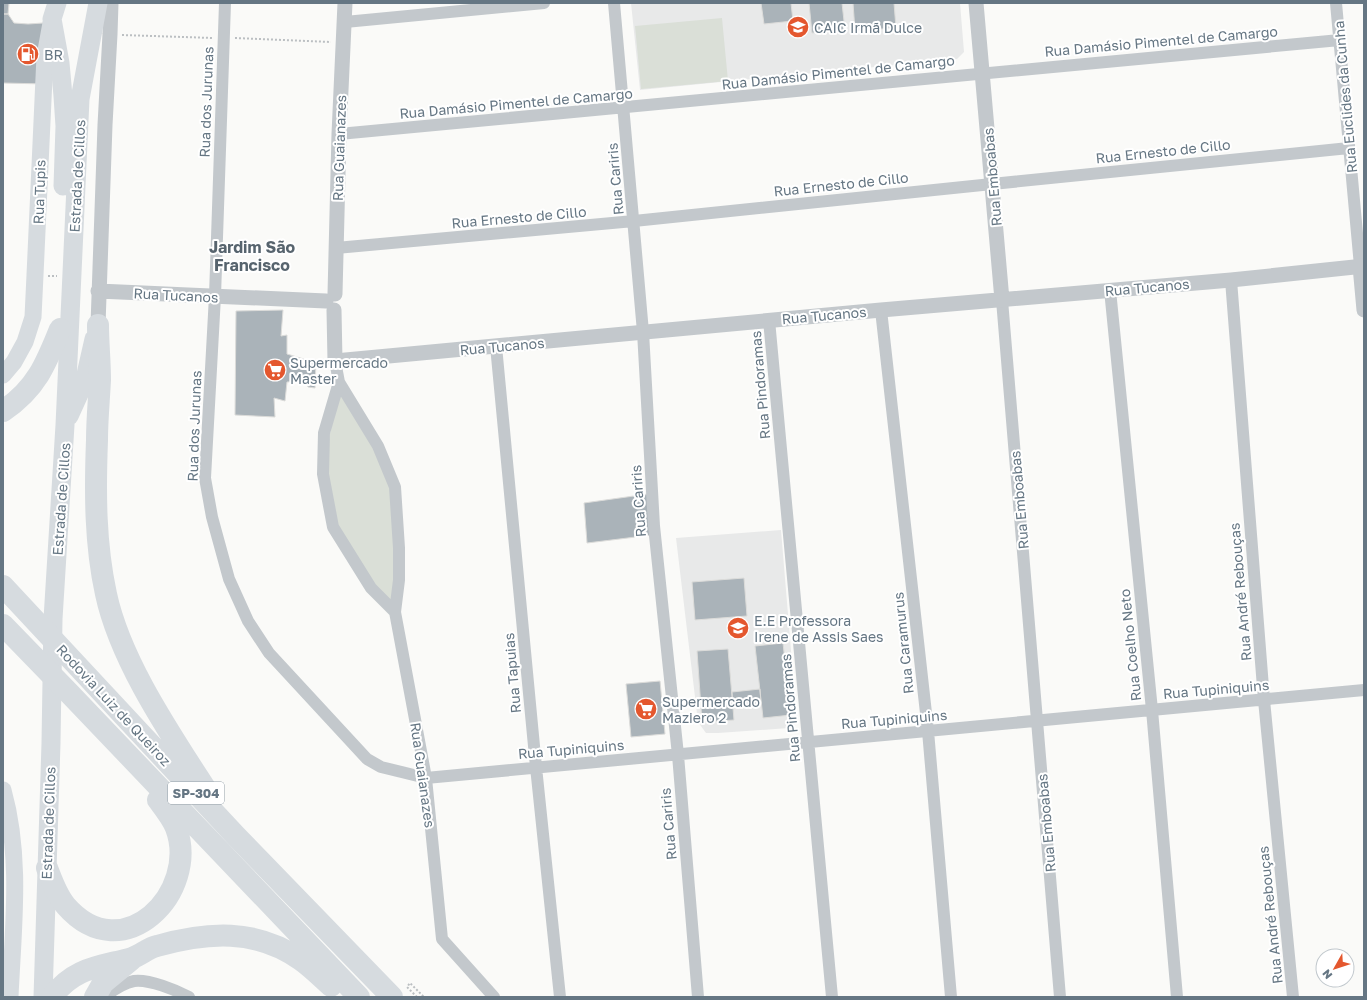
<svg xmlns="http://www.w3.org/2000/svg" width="1367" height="1000" viewBox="0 0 1367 1000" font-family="'Golos Text',sans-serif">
  <rect width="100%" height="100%" fill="#fafaf8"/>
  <path fill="#e8e9e9" d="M631 3H960L964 52 957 59 640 90Z
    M781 530 797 723 789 728 718 733H706L698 722 676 538Z"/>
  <path fill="#dadfd7" d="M722 18 728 81 641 89 635 26Z
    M339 382 395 487V612L333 527 323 474Z"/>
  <path fill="#aab3b9" stroke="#dcdcda" d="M3 3H9L8 14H3Z
    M761 3H791L793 21 764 24Z
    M809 3H842L845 30 812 33Z
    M853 3H894L896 28 855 31Z
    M3 14H8L14 23 28 24 59 22 46 84 3 83Z
    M283 310 281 336 287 335V354L307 360H316L315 388 308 387 306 381 287 382 285 401 274 398 275 417 235 415 236 311Z
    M648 494 652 535 587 543 584 503Z
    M744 578 747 616 695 620 692 582Z
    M783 643 791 715 763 718 755 646Z
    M728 649 734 720 702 722 697 651Z
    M660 681 665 734 631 737 626 684Z
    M760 689 761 705 733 707 732 692Z"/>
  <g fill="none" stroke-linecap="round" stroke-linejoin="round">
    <path stroke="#bbbfc2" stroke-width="2" stroke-dasharray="2 2" stroke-linecap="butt" d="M122 35 213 38
      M235 38 331 42
      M48 276H57
      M417 997 407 987 410 983 424 997"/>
    <path stroke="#c3c8cc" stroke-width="12" d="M225 3 215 296 205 478 212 517 229 579 248 621 269 653 367 759 381 767 426 778 1364 690
      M614 3 643 332 654 526 678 755 698 997
      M1336 3 1360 266
      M345 22 544 3
      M339 134 1340 40
      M336 248 634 221 992 184 1349 148
      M1231 280 1264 700 1293 997
      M1110 290 1152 710 1177 997
      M1002 300 1060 997
      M881 310 928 731 951 997
      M769 320 832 997
      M496 346 536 767 560 997
      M335 361 339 382 378 446 395 487 399 548V580L395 612 426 778 442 939 494 997
      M339 382 324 433 323 474 333 527 371 588 395 612
      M104 997C113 990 123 983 134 981 149 979 176 990 189 997"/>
    <path stroke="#c3c8cc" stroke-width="15" d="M976 3 1002 300
      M1360 266 1364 310
      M98 291 326 301
      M335 294 339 134 345 3
      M334 310 335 361 881 310 1231 280 1364 266
      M98 325 105 125 110 34 111 3"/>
    <path stroke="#d6dbdf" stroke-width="17" d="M3 375 14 362 25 342 33 317 35 275 45 56 51 23
      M3 790C22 858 13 928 10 997"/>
    <path stroke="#d6dbdf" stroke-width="19" d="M57 3 52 19 60 63 63 96 65 126 63 186
      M69 416 84 383 94 339
      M43 997 51 743 53 619 65 425 80 99 98 3"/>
    <path stroke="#d6dbdf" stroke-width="22" d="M98 325C98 343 100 361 100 380 99 400 97 420 97 440 95 492 95 544 106 594 120 660 169 732 205 788
      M3 411C36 389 46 364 60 329
      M3 586 236 836 392 997
      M3 625 70 694 359 997
      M47 868C52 881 57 896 66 906 123 971 200 892 176 828 172 818 164 808 158 800
      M52 997C74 967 100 967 132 958 141 955 148 948 157 946 207 932 256 928 301 960 311 967 321 977 331 986
      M95 997 103 983 131 960"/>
  </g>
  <defs>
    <g id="school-disc" transform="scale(1.15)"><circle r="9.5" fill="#e4572e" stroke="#fff"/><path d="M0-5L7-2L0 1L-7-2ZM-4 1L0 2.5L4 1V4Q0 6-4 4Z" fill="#fff"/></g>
    <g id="fuel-disc" transform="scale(1.15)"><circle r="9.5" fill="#e4572e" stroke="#fff"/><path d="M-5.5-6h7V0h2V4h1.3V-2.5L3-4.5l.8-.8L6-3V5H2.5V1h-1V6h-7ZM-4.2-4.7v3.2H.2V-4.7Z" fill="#fff"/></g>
    <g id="supermarket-disc" transform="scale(1.15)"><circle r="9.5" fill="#e4572e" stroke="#fff"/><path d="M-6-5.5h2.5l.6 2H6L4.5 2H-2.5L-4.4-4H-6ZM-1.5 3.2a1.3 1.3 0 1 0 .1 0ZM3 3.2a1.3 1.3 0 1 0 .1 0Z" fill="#fff"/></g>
  </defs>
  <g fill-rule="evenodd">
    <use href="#school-disc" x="798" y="27"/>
    <use href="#fuel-disc" x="28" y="54"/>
    <use href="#supermarket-disc" x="275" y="370"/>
    <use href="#school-disc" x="738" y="628"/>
    <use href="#supermarket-disc" x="646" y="709"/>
  </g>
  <g text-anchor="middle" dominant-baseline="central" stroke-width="4" stroke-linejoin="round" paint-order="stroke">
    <rect fill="#fff" stroke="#939fa8" stroke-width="1" x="168" y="782" width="56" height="22" rx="3"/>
    <g font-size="13" font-weight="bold" fill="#657683">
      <text x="196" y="793">SP-304</text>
    </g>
    <g font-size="14" fill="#657683" stroke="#fff" text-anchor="start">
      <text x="814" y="27">CAIC Irmã Dulce</text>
      <text x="44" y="54">BR</text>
      <text x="290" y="362">Supermercado<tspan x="290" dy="16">Master</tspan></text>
      <text x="754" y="620">E.E Professora<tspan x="754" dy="16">Irene de Assis Saes</tspan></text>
      <text x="662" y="701">Supermercado<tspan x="662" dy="16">Maziero 2</tspan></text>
    </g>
    <g font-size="14" fill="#657683" stroke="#fff">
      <text transform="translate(1161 41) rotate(-5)">Rua Damásio Pimentel de Camargo</text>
      <text transform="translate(838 72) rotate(-6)">Rua Damásio Pimentel de Camargo</text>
      <text transform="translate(1345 97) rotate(-95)">Rua Euclides da Cunha</text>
      <text transform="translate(206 102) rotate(-88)">Rua dos Jurunas</text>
      <text transform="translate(516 103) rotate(-5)">Rua Damásio Pimentel de Camargo</text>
      <text transform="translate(339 148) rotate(-88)">Rua Guaianazes</text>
      <text transform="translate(1163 151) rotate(-6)">Rua Ernesto de Cillo</text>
      <text transform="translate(77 176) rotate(-87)">Estrada de Cillos</text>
      <text transform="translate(992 177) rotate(-95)">Rua Emboabas</text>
      <text transform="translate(615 179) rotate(-95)">Rua Cariris</text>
      <text transform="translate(841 184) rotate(-6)">Rua Ernesto de Cillo</text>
      <text transform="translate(39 192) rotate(-88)">Rua Tupis</text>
      <text transform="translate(519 217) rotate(-5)">Rua Ernesto de Cillo</text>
      <text transform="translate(1147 287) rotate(-5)">Rua Tucanos</text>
      <text transform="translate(176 295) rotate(3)">Rua Tucanos</text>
      <text transform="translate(824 315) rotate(-5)">Rua Tucanos</text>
      <text transform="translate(502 346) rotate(-5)">Rua Tucanos</text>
      <text transform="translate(760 385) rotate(-95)">Rua Pindoramas</text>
      <text transform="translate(194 426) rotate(-88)">Rua dos Jurunas</text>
      <text transform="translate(61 499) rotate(-86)">Estrada de Cillos</text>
      <text transform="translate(1019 500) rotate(-95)">Rua Emboabas</text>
      <text transform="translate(638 501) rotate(-94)">Rua Cariris</text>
      <text transform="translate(1240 592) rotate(-95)">Rua André Rebouças</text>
      <text transform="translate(903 643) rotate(-96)">Rua Caramurus</text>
      <text transform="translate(1130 645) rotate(-96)">Rua Coelho Neto</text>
      <text transform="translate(512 673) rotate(-95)">Rua Tapuias</text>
      <text transform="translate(1216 689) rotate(-5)">Rua Tupiniquins</text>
      <text transform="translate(114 705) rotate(47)">Rodovia Luiz de Queiroz</text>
      <text transform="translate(790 708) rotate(-95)">Rua Pindoramas</text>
      <text transform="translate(894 719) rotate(-5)">Rua Tupiniquins</text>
      <text transform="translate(571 749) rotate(-5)">Rua Tupiniquins</text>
      <text transform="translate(423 775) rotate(82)">Rua Guaianazes</text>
      <text transform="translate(48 823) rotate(-88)">Estrada de Cillos</text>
      <text transform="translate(1046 823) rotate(-95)">Rua Emboabas</text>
      <text transform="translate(668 824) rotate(-95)">Rua Cariris</text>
      <text transform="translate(1270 915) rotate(-96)">Rua André Rebouças</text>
    </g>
    <g font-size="16" font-weight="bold" fill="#57646e" stroke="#fff">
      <text x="252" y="247">Jardim São<tspan x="252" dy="18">Francisco</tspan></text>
    </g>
  </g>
  <rect width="1367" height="1000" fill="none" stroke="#657683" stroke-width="8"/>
  <g transform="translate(1335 968) rotate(231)"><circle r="19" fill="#ffffff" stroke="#c1c8cd"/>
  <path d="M0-3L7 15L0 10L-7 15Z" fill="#e4572e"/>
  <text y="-6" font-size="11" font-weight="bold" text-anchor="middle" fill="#657683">N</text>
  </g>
</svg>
